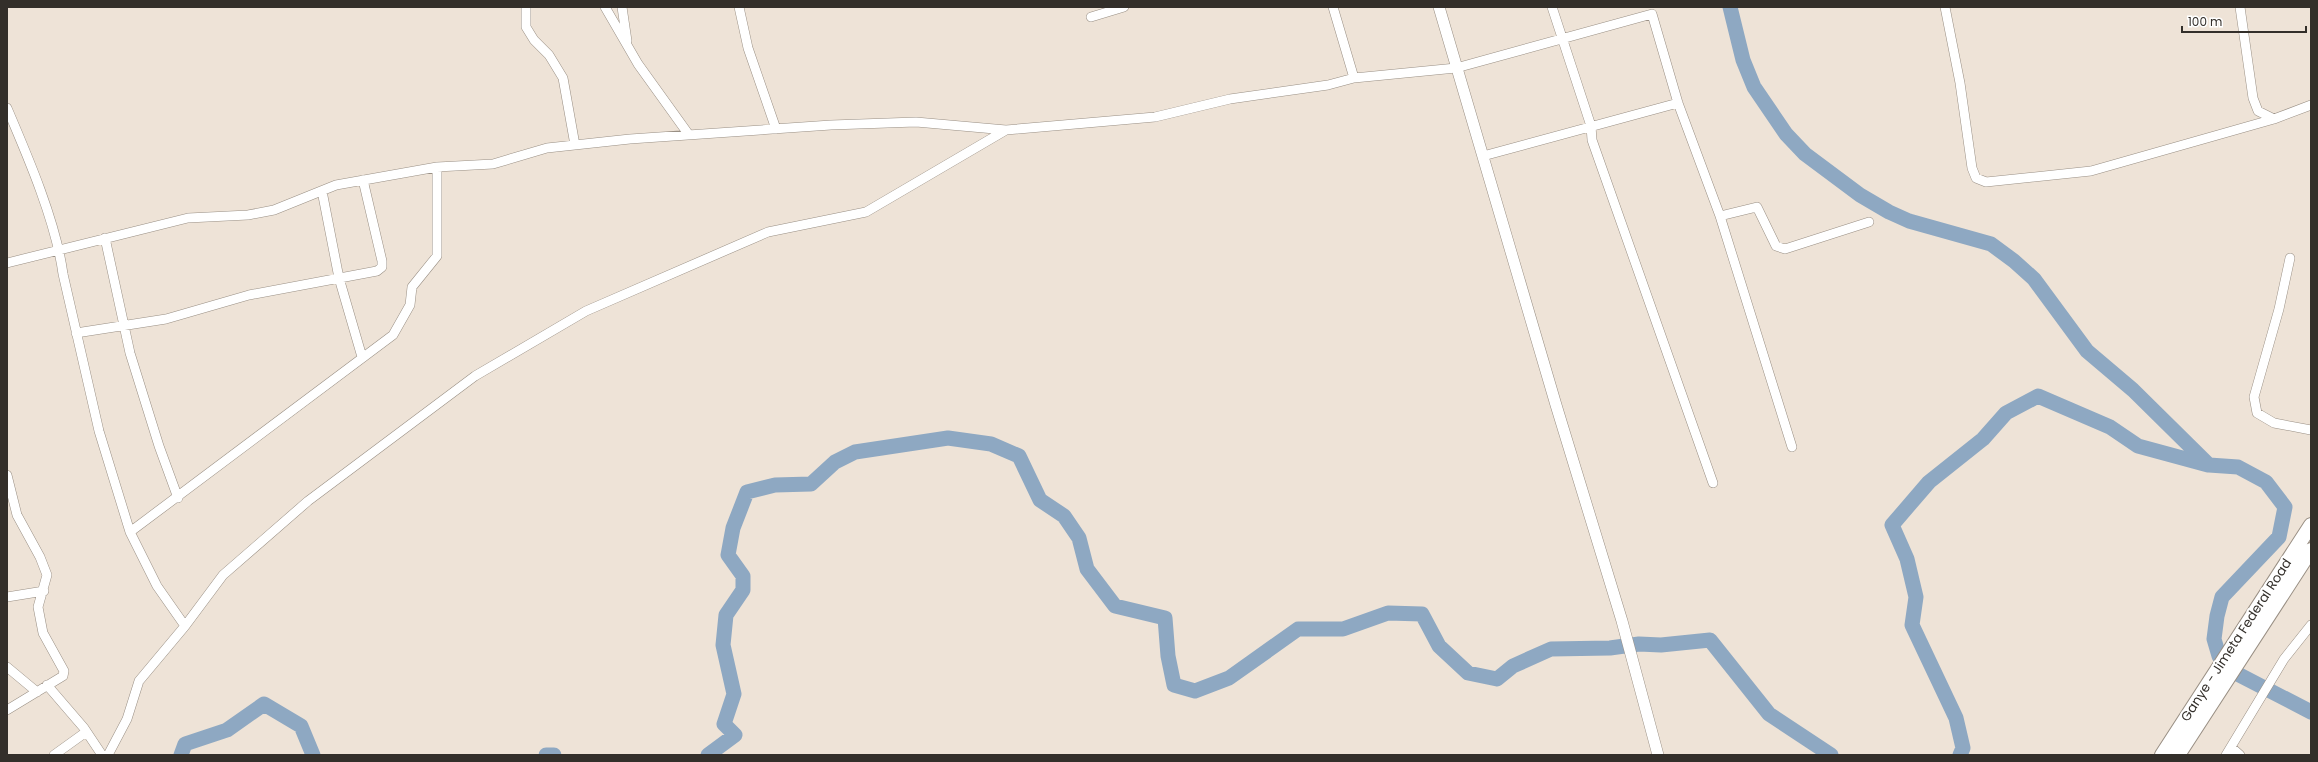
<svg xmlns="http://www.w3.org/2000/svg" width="2318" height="762" viewBox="0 0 2318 762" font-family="Poppins,sans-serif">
  <rect width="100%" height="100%" fill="#eee3d7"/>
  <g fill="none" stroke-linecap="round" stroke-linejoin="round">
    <path stroke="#8ea8c2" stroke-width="15" d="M1730 7 1743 60 1754 87 1786 134 1805 154 1860 195 1889 212 1909 221 1991 244 2014 261 2034 279 2087 351 2133 390 2209 465 2238 467 2266 482 2285 507 2279 537 2222 597 2217 616 2214 639 2219 656 2226 668 2311 712
      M181 755 185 744 227 730 264 704 301 726 313 755
      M546 755H554
      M708 755 735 735 724 724 734 694 723 645 726 615 743 590V576L728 555 733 528 747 492 775 485 811 484 835 462 855 452 948 438 991 444 1019 456 1040 500 1064 516 1079 538 1087 569 1115 606 1165 618 1168 656 1174 685 1195 691 1229 678 1298 629H1343L1388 613 1422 614 1439 646 1468 673 1497 679 1513 666 1551 649 1610 648 1639 644 1661 645 1710 640 1769 714 1831 755
      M1960 755 1963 748 1956 718 1912 625 1916 597 1907 559 1892 525 1929 482 1983 439 2006 413 2038 396 2110 427 2138 446 2208 465"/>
    <g stroke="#998f84" stroke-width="10">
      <path id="minor" d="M526 7V27L534 40 549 55 563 78 575 145
        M605 7 638 64 689 135
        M622 7 627 41
        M739 7 748 48 776 129
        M1333 7 1354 78
        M1552 7 1591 126 1592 140 1713 483
        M1945 7 1960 83 1972 168 1976 178 1986 182 2091 171 2274 119
        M2240 7 2253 98 2258 111 2274 119 2311 105
        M1091 17 1124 7
        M7 108C28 157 56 222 63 274L99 431 130 532 157 586 185 626
        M1483 156 1678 103
        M322 191 339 278 362 357
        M1720 216 1757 207 1776 246 1785 249 1869 222
        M105 238 130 353 159 446 178 498
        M2290 258 2279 309 2254 397 2257 413 2274 423 2311 430
        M7 263 188 218 248 215 274 210 336 185 437 167 493 164 547 148 630 139 831 125 916 122 1006 130 1155 117 1230 99 1328 85 1354 78 1456 68 1652 14 1678 103 1720 216 1792 447
        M76 333 166 319 249 295 377 271 382 267V261L363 180
        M7 475 17 515 40 557 47 575 38 607 43 633 64 671 63 676 7 710
        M130 532 393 335 410 305 412 287 437 256V167
        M7 597 44 591
        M7 667 37 692
        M47 685 84 728 102 755
        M2231 747 2240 755
        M54 755 86 732
        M108 755 127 719 139 681 185 626 223 575 308 501 475 376 586 311 768 232 866 212 1006 130
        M2226 755 2284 659 2311 625"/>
    </g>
    <g stroke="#998f84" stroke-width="12">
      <path id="tertiary" d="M1439 7 1556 405 1622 621 1658 755"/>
    </g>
    <g stroke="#998f84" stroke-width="16">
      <path id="primary" d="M2162 755 2311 525
        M2178 755 2311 550"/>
    </g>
    <use href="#minor" stroke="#fff" stroke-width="9"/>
    <use href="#tertiary" stroke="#fff" stroke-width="11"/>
    <use href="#primary" stroke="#fff" stroke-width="14"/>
  </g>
  <g text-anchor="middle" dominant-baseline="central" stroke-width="4" stroke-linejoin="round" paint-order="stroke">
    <g font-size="13" fill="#332f2a" stroke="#fff">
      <text transform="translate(2236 640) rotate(-57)">Ganye - Jimeta Federal Road</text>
    </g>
  </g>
  <rect width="2318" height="762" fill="none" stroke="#332f2a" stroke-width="16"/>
  <path d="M2182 26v6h124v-6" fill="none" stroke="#332f2a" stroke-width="2"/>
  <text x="2188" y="26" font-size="12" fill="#332f2a" stroke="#ffffff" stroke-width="3" paint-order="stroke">100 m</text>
</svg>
